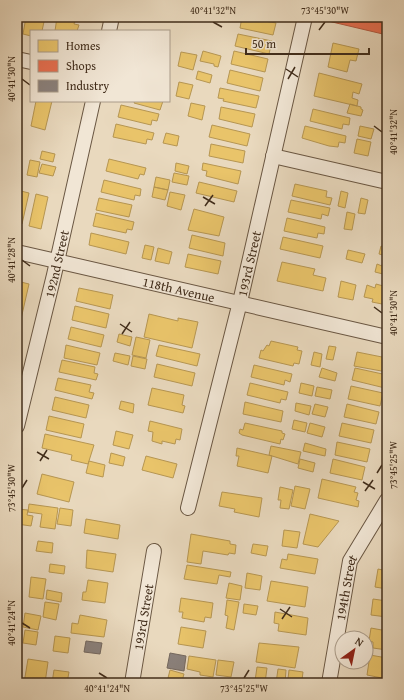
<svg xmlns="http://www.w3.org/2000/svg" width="404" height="700" viewBox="0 0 404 700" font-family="'Gentium Book Plus',serif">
  <rect width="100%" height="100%" fill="#e9d9be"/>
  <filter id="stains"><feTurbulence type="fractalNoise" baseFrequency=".005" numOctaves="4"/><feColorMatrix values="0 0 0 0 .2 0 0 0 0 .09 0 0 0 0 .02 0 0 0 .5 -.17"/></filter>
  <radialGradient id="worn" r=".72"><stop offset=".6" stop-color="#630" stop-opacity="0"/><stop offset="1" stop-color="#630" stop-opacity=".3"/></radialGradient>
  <path fill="#e9c46a" stroke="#b69652" d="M26 17H45L42 31H31V36L23 34Z
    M57 17H76L74 24 79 25 77 31H55Z
    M242 17 276 23 273 35 240 28Z
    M238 34 272 41 269 54 235 46Z
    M333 43 359 49 356 61 350 60 347 72 328 67Z
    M203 51 221 56 218 67 214 66V64L200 61Z
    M234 51 268 59 265 72 231 64Z
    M181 52 197 55 193 70 178 66Z
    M230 70 263 78 260 91 227 83Z
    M198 71 212 75 210 83 196 79Z
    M319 73 362 84 359 94 353 92 352 98 358 100 357 106 314 96Z
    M179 82 193 85 189 99 176 96Z
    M220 88 259 96 256 108 223 101 224 99 218 98Z
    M36 101H52L45 130 31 126Z
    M135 101H163L160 110 134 103Z
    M191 103 205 106 202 120 188 116Z
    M350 104 361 107V109L363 110 361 116 347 113Z
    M121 105 159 114 157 121 152 120 151 125 118 117Z
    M221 107 255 114 252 127 219 119Z
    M313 109 350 118 349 125 343 124 342 129 310 121Z
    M116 124 154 133 152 140 147 139 146 144 113 137Z
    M212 125 250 134 247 146 209 137Z
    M305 126 346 136 345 143 339 142 338 147 329 146 302 138Z
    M360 126 374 129 371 139 358 136Z
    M166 133 179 136 177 146 163 143Z
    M387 134V151H383Z
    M357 139 371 142 368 156 354 153Z
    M211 144 245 151 243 163 209 156Z
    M42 151 55 154 53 162 40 159Z
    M109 159 146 168 144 175 140 174 138 179 106 171Z
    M30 160 40 162 37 177 27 175Z
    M176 163 189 166 187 174 175 171Z
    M203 163 241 171 238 184 206 176 207 171 202 170Z
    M42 164 56 167 53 176 39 173Z
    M174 173 189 176 187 185 172 182Z
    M156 177 170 180 168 190 154 187Z
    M104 180 141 189 140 196 135 195 134 200 101 192Z
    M199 182 237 191 234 202 196 193Z
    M295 184 327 191 326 197 332 198 330 205 292 196Z
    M154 187 168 190 165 200 152 197Z
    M17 190 29 193 22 224 17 223Z
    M341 191 348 193 345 208 338 206Z
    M170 192 185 195 181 210 167 206Z
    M36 194 48 197 41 229 29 226Z
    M99 198 132 205 129 217 96 210Z
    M361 198 368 200 365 214 358 213Z
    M291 200 330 208 328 216 322 214 321 219 288 212Z
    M194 209 224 217 219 236 188 230Z
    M347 212 355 214 352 230 344 229Z
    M96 213 134 222 132 230 127 229 126 233 93 226Z
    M287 218 325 227 324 234 318 233 317 238 284 231Z
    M385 228H387V236L383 235Z
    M91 233 129 242 126 254 89 245Z
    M192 235 225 243 223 256 189 248Z
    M283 237 323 246 320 258 280 249Z
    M387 243V256L379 254 381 246 386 248Z
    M145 245 154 247 151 260 142 258Z
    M158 248 172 252 169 264 155 261Z
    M348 250 365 254 362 263 346 259Z
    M188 254 221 261 218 274 185 267Z
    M383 261 387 262V275L375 272 377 264 382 266Z
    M282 262 315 269 313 275 326 278 323 291 277 281Z
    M17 281 29 284 21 319 17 318Z
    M341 281 356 285 353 300 338 297Z
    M376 284 387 287V305L372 302 373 299 364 297 367 285 375 288Z
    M79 288 113 295 110 309 76 301Z
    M75 306 109 314 106 328 72 320Z
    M149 314 178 321V318L198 322 192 348 144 337Z
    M71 327 104 335 101 347 68 339Z
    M119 334 132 337 130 346 117 342Z
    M136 337 150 340 146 358 132 355Z
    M271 341 298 347 297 350 302 351 299 364 294 363 293 366 259 358 261 350 263 351 267 345 269 346Z
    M66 345 100 353 97 365 64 358Z
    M159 345 200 354 197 366 156 356Z
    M329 346 336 347 333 360 326 359Z
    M314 352 322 354 320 367 311 365Z
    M357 352 387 358V372L354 366Z
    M115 353 130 356 128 365 113 361Z
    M133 356 147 359 145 369 131 366Z
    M62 360 95 367 94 373 98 374 96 380 59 372Z
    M157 364 195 373 192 386 154 377Z
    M254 365 292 374 290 382 285 380 284 385 251 377Z
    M322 368 337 373 335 381 319 377Z
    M355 368 387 375 385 388 352 380Z
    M58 378 91 385 89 392 94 393 92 399 55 390Z
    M250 383 288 392 286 400 281 399 280 403 247 395Z
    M301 383 314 386 312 396 299 393Z
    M351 386 383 393 380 406 348 399Z
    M317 387 332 390 330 399 315 396Z
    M152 388 184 395 182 405 185 406 183 413 148 405Z
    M55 397 89 405 86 418 52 410Z
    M121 401 134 404 133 413 119 409Z
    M245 402 283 411 281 422 243 414Z
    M296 403 311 406 309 415 295 411Z
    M315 404 328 407 325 417 312 414Z
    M347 404 379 412 376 424 344 417Z
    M49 416 84 424 81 438 46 430Z
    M294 420 307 423 305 432 292 429Z
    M150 421 182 429 180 440 176 439 175 444 162 441V444L152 441 153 432 148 431Z
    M245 423 282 431V433L285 434 283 440 281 439 280 444 242 435 239 433 240 429 243 430Z
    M310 423 325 427 322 437 307 433Z
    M342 423 374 430 371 443 339 436Z
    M116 431 133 435 129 449 113 445Z
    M45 434 94 445 88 464 71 460 72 455 42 448Z
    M337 442 370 449 367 462 335 455Z
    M305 443 326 449 325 456 303 451Z
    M271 446 301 452 298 464 269 455Z
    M237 448 272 456 268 473 237 466 239 456H236Z
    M111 453 125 457 123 466 109 463Z
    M146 456 177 464 173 478 142 470Z
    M300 459 315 463 313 472 298 468Z
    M333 459 365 467 362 480 330 473Z
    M89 461 105 465 103 477 86 473Z
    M42 474 74 482 69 502 37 494Z
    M322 479 356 487 354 492 358 493 356 500 359 501 358 507 318 498Z
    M295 486 310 489 305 509 291 506Z
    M280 487 293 490 289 509 280 508 281 500H278Z
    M222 492 262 498 259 517 234 512 235 509 219 506Z
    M29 504 58 508 55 529 40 527 42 514 28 512Z
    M60 508 73 510 71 526 57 524Z
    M17 509 28 510 27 515 33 516 31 526 17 524Z
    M310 514 339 521 318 547 303 544Z
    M86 519 120 525 118 539 84 533Z
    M284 530 300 532 297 548 282 546Z
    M191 534 230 541V544L236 545 235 554 229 553 228 555 203 551 201 564 187 562Z
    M38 541 53 543 52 553 36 551Z
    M253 544 268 546 266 556 251 553Z
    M87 550 116 554 113 572 86 568Z
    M288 554 318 559 315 574 280 568 282 559 287 560Z
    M50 564 65 566 64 574 49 572Z
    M187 565 231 572 230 577 219 575 217 584 184 579Z
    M378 569 387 571V589L375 587Z
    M247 573 262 576 260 590 245 588Z
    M31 577 46 579 43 599 29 597Z
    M88 580 108 583 105 603 82 600 83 592H86Z
    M271 581 308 587 305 607 267 601Z
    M229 583 242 586 240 600 226 598Z
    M47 590 62 593 61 602 46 599Z
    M181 598 213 603 211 618 205 617 204 622 182 618 183 612H179Z
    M373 599 387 601V617L371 615Z
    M227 600 239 602 234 630 226 628 228 616 225 615Z
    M45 602 59 604 56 620 43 617Z
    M244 604 258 606 256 615 243 613Z
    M275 612 308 618 306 635 278 631 279 624 274 623Z
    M25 613 41 616 38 630 23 627Z
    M80 615 107 620 104 637 71 633 72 623 78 624Z
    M181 627 206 631 203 648 178 644Z
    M371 628 387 631V650L373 648V642L369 641Z
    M25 630 38 632 36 645 23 643Z
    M55 636 70 638 68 653 53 651Z
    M259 643 299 647 295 668 256 662Z
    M370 655 387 658V679L367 675Z
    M189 656 216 660 213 677 200 675V672L187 669Z
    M28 659 48 662 45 683H24Z
    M218 660 234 662 231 677 216 675Z
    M257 667 267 668 265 683 255 681Z
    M278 669 286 670 285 683H276Z
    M54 670 69 672 67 683H52Z
    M170 670 184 674 182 681 168 678Z
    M289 670 303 672 302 680 288 679Z
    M84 679 102 682V683H83Z"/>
  <path fill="#e76f51" stroke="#b55b40" d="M272 17H286V21Z
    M329 17H387V35L328 21Z"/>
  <path fill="#8a817c" stroke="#74685f" d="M86 641 102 643 100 654 84 652Z
    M170 653 186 656 184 671 167 668Z"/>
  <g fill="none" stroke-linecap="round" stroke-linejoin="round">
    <g stroke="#6a5743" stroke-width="16">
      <g id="minor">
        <path d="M109 31 112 17"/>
        <path d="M17 59 31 62"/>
        <path d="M273 156 387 182"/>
        <path id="s1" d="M17 252 387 337"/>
        <path id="s2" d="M17 426 54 275 93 101"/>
        <path id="s3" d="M188 508 240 302 305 17"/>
        <path id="s4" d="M132 683 154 551"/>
        <path id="s5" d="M329 683 350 561 387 500"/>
      </g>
    </g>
    <use href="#minor" stroke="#f1e6d5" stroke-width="14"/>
  </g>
  <path fill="none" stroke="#402c1a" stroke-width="1.5" d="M213 22 222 27M319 30 325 22M286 69 298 77M22 79 30 85M288 79 295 67M374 126 382 132M203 197 215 204M205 206 213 195M22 260 30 266M374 307 382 313M120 324 132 332M122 334 130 322M37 452 49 459M40 461 47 450M377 473 382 465M363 482 375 489M22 488 27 480M365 491 373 480M280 609 292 617M282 619 290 607M22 623 30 628M99 673 107 678M244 678 249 670"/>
  <g text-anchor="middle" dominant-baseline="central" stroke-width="4" stroke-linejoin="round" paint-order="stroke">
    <g font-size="13" fill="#402c1a" stroke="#f1e6d5">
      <text stroke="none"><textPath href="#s3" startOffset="252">193rd Street</textPath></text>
      <text stroke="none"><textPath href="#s2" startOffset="167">192nd Street</textPath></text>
      <text stroke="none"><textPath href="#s1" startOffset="166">118th Avenue</textPath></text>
      <text stroke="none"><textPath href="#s5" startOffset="97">194th Street</textPath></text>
      <text stroke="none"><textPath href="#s4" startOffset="67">193rd Street</textPath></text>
    </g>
  </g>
  <rect width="404" height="700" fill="none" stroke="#e9d9be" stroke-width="44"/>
  <rect x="30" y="30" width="140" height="72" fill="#f1e6d5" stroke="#aa9c8a"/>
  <rect x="38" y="40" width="20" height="12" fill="#e9c46a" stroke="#aa9c8a"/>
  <text x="66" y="50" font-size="12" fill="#402c1a">Homes</text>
  <rect x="38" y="60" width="20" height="12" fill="#e76f51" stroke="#aa9c8a"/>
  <text x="66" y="70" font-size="12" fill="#402c1a">Shops</text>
  <rect x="38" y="80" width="20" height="12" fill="#8a817c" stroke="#aa9c8a"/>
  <text x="66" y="90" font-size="12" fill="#402c1a">Industry</text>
  <g transform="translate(354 650) rotate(33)"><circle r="19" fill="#f1e6d5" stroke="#aa9c8a"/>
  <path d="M0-3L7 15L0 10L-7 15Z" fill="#8f2418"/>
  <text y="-6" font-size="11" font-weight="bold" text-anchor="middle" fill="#402c1a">N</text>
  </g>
  <path d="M246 48v6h123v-6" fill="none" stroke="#402c1a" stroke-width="2"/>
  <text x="252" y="48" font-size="12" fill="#402c1a" stroke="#f1e6d5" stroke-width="3" paint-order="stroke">50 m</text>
  <rect x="22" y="22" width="360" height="656" fill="none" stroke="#402c1a" stroke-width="1.5"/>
  <g font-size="10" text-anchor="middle" fill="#402c1a">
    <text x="213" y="14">40°41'32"N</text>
    <text x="325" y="14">73°45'30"W</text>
    <text transform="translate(11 79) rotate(-90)" y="4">40°41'30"N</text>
    <text transform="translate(393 132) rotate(-90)" y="4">40°41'32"N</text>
    <text transform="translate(11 260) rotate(-90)" y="4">40°41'28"N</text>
    <text transform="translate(393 313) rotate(-90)" y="4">40°41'30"N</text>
    <text transform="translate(393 465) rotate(-90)" y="4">73°45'25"W</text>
    <text transform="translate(11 488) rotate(-90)" y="4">73°45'30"W</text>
    <text transform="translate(11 623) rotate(-90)" y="4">40°41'24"N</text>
    <text x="107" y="692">40°41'24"N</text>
    <text x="244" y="692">73°45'25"W</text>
  </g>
  <rect width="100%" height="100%" filter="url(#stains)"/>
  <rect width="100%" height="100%" fill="url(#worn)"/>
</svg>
